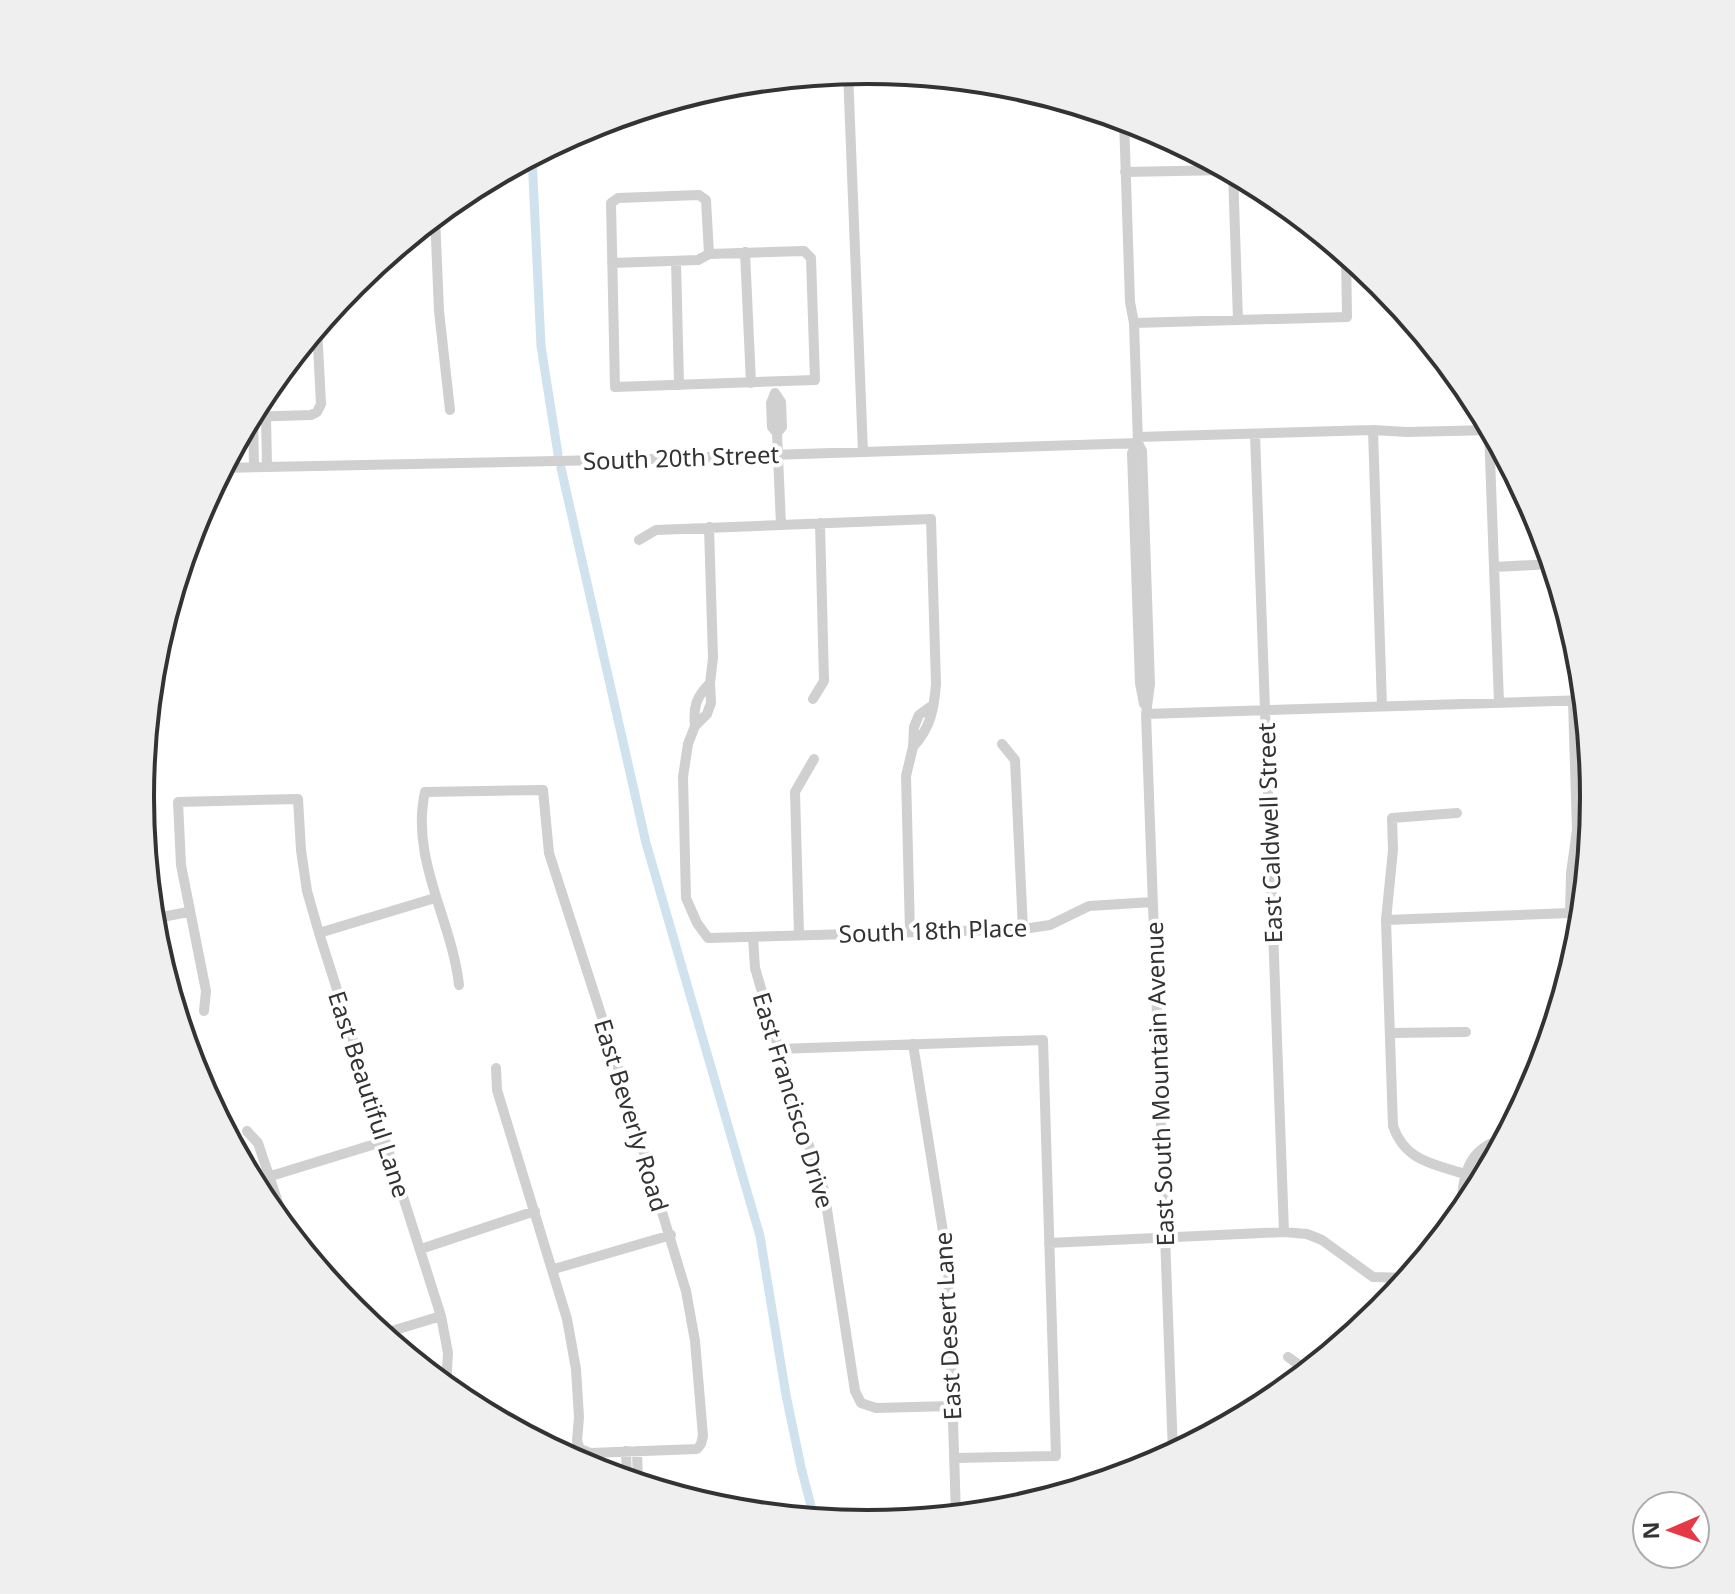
<svg xmlns="http://www.w3.org/2000/svg" width="1735" height="1594" viewBox="0 0 1735 1594" font-family="'Noto Sans',sans-serif">
  <rect width="100%" height="100%" fill="#fff"/>
  <g fill="none" stroke-linecap="round" stroke-linejoin="round">
    <path stroke="#cfe2ee" stroke-width="9" d="M532 156 541 346 558 454
      M561 468 646 843 760 1236 786 1395 801 1467 812 1510"/>
    <path stroke="#d0d0d0" stroke-width="10" d="M848 72 863 452
      M1124 119 1130 302 1134 323 1138 443 1142 451 1150 684 1146 714 1173 1454
      M1125 172 1228 170
      M1233 172 1238 320
      M435 216 439 311 450 410
      M745 252 751 383
      M676 261 679 385
      M612 263 698 260 709 254 804 251 811 258 815 380 615 387 611 203 618 198 699 195 706 200 709 254
      M1134 323 1347 317 1346 254
      M266 416 267 467
      M250 417 311 415 317 412 321 404 317 327
      M253 417 254 467
      M1373 430 1382 706
      M1489 430 1499 703
      M777 433 782 427 781 402 775 393 771 403 772 427 777 433 781 525
      M1255 434 1284 1232
      M1138 437 1373 430 1407 432 1492 430
      M1138 443 1132 453 1140 683 1144 704
      M223 468 651 459 1138 443
      M709 527 713 658 710 683 711 703 707 714 695 726 688 744 683 777 686 898 697 923 708 938 1023 929 1050 925 1089 906 1152 902
      M639 540 656 530 931 519 936 684C934 709 931 727 913 747
      M1494 567 1553 564
      M813 699 824 681 820 523
      M1146 714 1585 700
      M695 726C693 707 696 697 710 683
      M1002 744 1015 760 1023 929
      M1457 813 1392 818 1393 850 1386 920 1393 1126C1405 1161 1433 1164 1465 1174
      M1386 920 1570 913 1571 873 1577 830 1573 701
      M153 923 162 917 188 912
      M910 932 906 776 913 747 914 727 919 715 930 707
      M319 933 435 898
      M799 935 795 792 814 759
      M753 937 755 968 795 1104 824 1190 855 1391 861 1403 876 1408 952 1406
      M459 985C452 920 410 859 425 792L543 790 549 853 618 1067 686 1291 695 1341 703 1436 701 1444 697 1449 590 1453 580 1449 577 1441 579 1417 576 1369 567 1319 497 1090 496 1068
      M204 1011 206 991 181 865 178 802 298 799 301 850 307 891 319 933 441 1316 448 1353 446 1387
      M1390 1033 1466 1032
      M913 1044 948 1263 956 1515
      M778 1049 1043 1040 1056 1456 954 1458
      M247 1131 258 1143 288 1232
      M271 1176 385 1141
      M1462 1213C1461 1178 1467 1147 1505 1139
      M1049 1243 1284 1232 1307 1234 1322 1240 1373 1277 1408 1278
      M421 1249 535 1211
      M554 1269 671 1235
      M382 1334 441 1316
      M1288 1357 1308 1371
      M626 1451 627 1480
      M637 1451 638 1483"/>
  </g>
  <g text-anchor="middle" dominant-baseline="central" stroke-width="8" stroke-linejoin="round" paint-order="stroke">
    <g font-size="24" fill="#333" stroke="#fff">
      <text transform="translate(681 457) rotate(-2)">South 20th Street</text>
      <text transform="translate(1269 833) rotate(-92)">East Caldwell Street</text>
      <text transform="translate(933 930) rotate(-2)">South 18th Place</text>
      <text transform="translate(1159 1084) rotate(-92)">East South Mountain Avenue</text>
      <text transform="translate(370 1094) rotate(72)">East Beautiful Lane</text>
      <text transform="translate(794 1100) rotate(73)">East Francisco Drive</text>
      <text transform="translate(632 1115) rotate(73)">East Beverly Road</text>
      <text transform="translate(947 1326) rotate(-93)">East Desert Lane</text>
    </g>
  </g>
  <path d="M0 0H1735V1594H0ZM154 797a713 713 0 1 1 1426 0a713 713 0 1 1-1426 0Z" fill="#efefef" fill-rule="evenodd"/>
  <path fill="none" stroke="#333" stroke-width="4" d="M154 797a713 713 0 1 1 1426 0a713 713 0 1 1-1426 0Z"/>
  <g transform="translate(1671 1530) rotate(268)"><circle r="38" fill="#ffffff" stroke="#adadad" stroke-width="2"/>
  <path d="M0-6L14 30L0 20L-14 30Z" fill="#e63946"/>
  <text y="-12" font-size="22" font-weight="bold" text-anchor="middle" fill="#333333">N</text>
  </g>
</svg>
